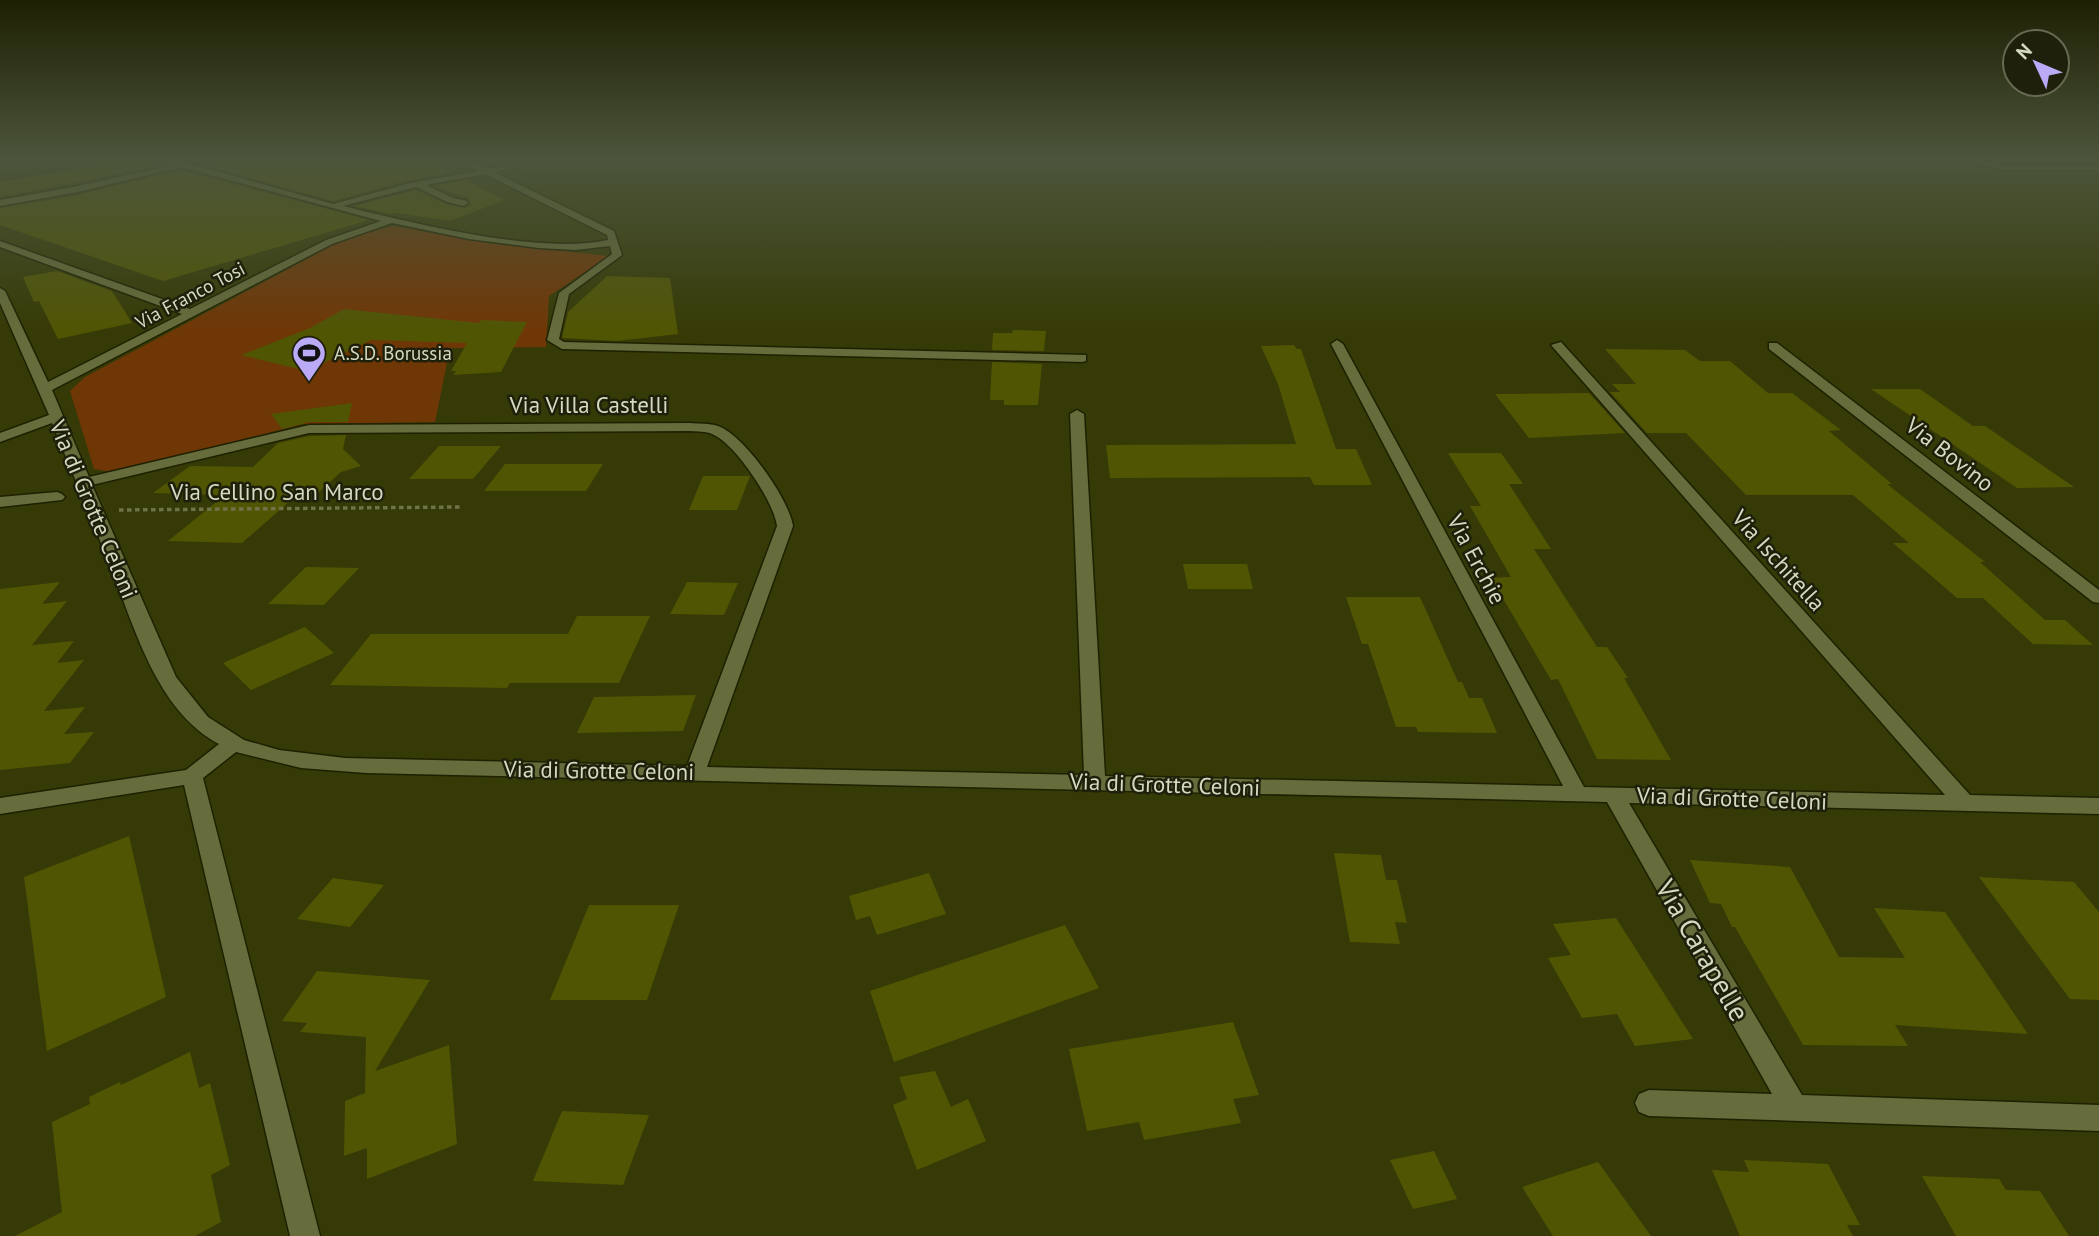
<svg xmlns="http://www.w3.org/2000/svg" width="2099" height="1236" viewBox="0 0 2099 1236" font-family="'PT Sans',sans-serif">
  <rect width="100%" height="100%" fill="#363a06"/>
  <path fill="#703706" d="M393 226 487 243 609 256 549 296 546 347 450 348 435 422 303 424 113 472 94 469 70 391 85 377 343 240Z"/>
  <path fill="#505504" d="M240 159H423L451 173 409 180 333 201 209 167Z
    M130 160 153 167 0 197V182Z
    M172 172H188L369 220 163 281 0 225V208L78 195Z
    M465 180 505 200 450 221 396 213 390 214 354 206 416 190 446 204 466 208 471 204 468 198 434 186Z
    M57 271 112 291 132 323 58 339 39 301 34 302 23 277Z
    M607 276 670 278 678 334 617 341 562 338 568 312Z
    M344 309 479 323 481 320 527 322 501 372 453 375 456 371H451L467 343 371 340 307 371 241 355 310 328Z
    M1013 330 1046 331 1044 351 992 350 993 333H1012Z
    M1294 345 1297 349H1301L1336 449H1356L1372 485H1314L1310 477 1110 478 1106 445 1296 444 1278 384 1261 346Z
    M1605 349 1685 350 1700 361H1730L1768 393H1792L1841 430 1829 431 1892 484H1887L1985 562H1980L2045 620H2065L2093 645 2033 644 1983 598H1957L1893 543H1909L1853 495H1746L1686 433H1647L1610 392H1620L1612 384H1636Z
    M992 362 1042 364 1038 405H1004V400H990Z
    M1871 389H1920L1973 426H1985L2074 487 2017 488Z
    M1589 393 1625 433 1529 438 1495 394Z
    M352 403 348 422H309L282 429 271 414Z
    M346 435 343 449 361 466 341 472 317 494H298L242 543 168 541 225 495 153 493 190 466 253 467 278 443 309 436Z
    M439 446H501L473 479H409Z
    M1448 453H1501L1523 484H1509L1551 549H1534L1597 647H1607L1628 678H1624L1671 760 1597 759 1558 679 1551 680 1491 578 1511 577 1470 506H1481Z
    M505 464H603L586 491H484Z
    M703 476H750L737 510H689Z
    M1183 564H1247L1253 589H1188Z
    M306 567 359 568 324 605 268 604Z
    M60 582 42 604 67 601 32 645 74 641 57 663 84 660 44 711 85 707 64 734 94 732 70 763 0 770V589Z
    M687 582 738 583 724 615 670 614Z
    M1346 597H1420L1458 682H1462L1469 698H1482L1497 733 1418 732 1416 727H1396L1368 644H1362Z
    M577 616H650L619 683H510L507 688 330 685 371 634H568Z
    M305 627 334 653 251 690 223 663Z
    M696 695 683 731 577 733 594 697Z
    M129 836 166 997 47 1051 24 877Z
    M1334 853 1381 855 1386 880H1397L1407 923 1395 922 1400 944 1350 942Z
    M1690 860 1790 867 1839 957 1905 958 1874 908 1945 912 2028 1034 1895 1025 1908 1046 1803 1045 1735 927H1732L1721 904 1710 903Z
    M929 873 946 914 877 935 870 916 856 920 849 896Z
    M1979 877 2074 882 2099 912V1000L2070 999Z
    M333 878 384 885 350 927 297 919Z
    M589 905H679L647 1000H550Z
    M1616 918 1693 1039 1635 1046 1617 1014 1582 1018 1548 958 1571 955 1553 924Z
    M1065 925 1099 988 894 1062 870 991Z
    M317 971 430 980 375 1071 449 1045 457 1144 367 1179V1148L344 1156 345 1101 365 1093 366 1037 300 1032 307 1023 282 1021Z
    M1233 1022 1259 1095 1233 1099 1241 1123 1144 1140 1139 1122 1087 1131 1069 1049Z
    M190 1052 199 1088 210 1083 230 1165 211 1175 221 1222 195 1236H15L62 1212 52 1122 90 1104 89 1097 120 1082 121 1085Z
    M935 1071 951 1107 968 1099 986 1141 917 1170 893 1105 907 1099 899 1077Z
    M562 1111 649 1115 623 1185 533 1181Z
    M1434 1151 1457 1199 1413 1209 1390 1160Z
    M1744 1160 1828 1164 1860 1225H1847L1853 1236H1740L1712 1170 1749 1172Z
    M1598 1162 1651 1236H1553L1522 1187Z
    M1922 1176 1999 1179 2006 1190 2040 1191 2069 1236H1956Z"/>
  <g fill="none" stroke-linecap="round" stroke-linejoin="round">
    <g stroke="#1e2100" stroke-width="3">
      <path id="minor" d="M158 159H173L333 204 410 183 478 171 457 159C471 159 478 168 489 168 508 169 533 159 555 159L494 172 614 231 622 255 569 294 559 339 564 342 1086 355V361L1082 362 562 349 547 340 559 293 612 254 610 246 576 250 539 248 469 239 392 223 332 244 52 390 89 477 309 425 690 423C699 424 709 423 718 426 744 435 789 499 793 526L707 767 1084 775 1070 414 1077 410 1084 414 1105 776 1563 786 1331 344 1337 340 1343 344 1584 787 1945 795 1551 345 1561 342 1970 795 2099 798V814L1629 803 1802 1095 2099 1105V1131L1649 1116 1639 1112 1635 1103 1639 1094 1649 1090 1772 1094 1607 802 366 773 301 768 236 752 203 778 320 1236H290L184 785 0 814V798L186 770 219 744C155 710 134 624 108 561 90 515 71 469 52 423L0 442V433L49 415 0 303V288L5 291 48 382 182 314 0 247V241L190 309 326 240 381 221 181 167 78 192 0 206V200L78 186 173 165ZM485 174 607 235 608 240C538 255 414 223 343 206L416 187 447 202 464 206 468 203 467 201 453 198 426 185ZM690 431C697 432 706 431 712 434 735 443 774 502 777 526L687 766 345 758 279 750 244 740 208 717 176 677 92 485 309 433Z
        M1957 159H1975L2006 166H2099V170H2006Z
        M1769 343H1777L2099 590V603L2093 602 1769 349Z
        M57 492 62 494 65 497 62 500 0 507V497Z"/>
    </g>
    <path stroke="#6f7349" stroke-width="3.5" stroke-dasharray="4.5 3.5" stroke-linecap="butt" d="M119 510 460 507"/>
    <use href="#minor" fill="#666c3b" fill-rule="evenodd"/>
  </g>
  <linearGradient id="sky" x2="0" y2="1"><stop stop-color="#1e2003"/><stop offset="0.48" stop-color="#4c553b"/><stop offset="1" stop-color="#4c553b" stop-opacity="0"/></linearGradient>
  <rect width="2099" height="332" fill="url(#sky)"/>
  <defs>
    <g id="stadium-pin" transform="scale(1.75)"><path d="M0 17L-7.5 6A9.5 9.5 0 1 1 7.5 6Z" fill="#bbaaf6" stroke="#1e200b"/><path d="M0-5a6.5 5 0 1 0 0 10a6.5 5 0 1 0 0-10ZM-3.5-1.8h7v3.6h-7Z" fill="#111"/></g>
  </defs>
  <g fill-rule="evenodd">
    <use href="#stadium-pin" x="309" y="353"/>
  </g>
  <g text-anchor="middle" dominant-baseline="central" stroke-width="5" stroke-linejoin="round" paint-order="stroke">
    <g font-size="19" fill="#d5d9bf" stroke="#1e200b">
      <text transform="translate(190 295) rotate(-28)">Via Franco Tosi</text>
    </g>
    <g font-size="19" fill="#d5d9bf" stroke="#1e200b" text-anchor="start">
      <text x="334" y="353">A.S.D. Borussia</text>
    </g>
    <g font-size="23" fill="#d5d9bf" stroke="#1e200b">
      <text x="589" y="404">Via Villa Castelli</text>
      <text transform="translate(1950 454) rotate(38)">Via Bovino</text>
      <text x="277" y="491">Via Cellino San Marco</text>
      <text transform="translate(94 509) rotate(67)">Via di Grotte Celoni</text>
      <text transform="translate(1477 559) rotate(62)">Via Erchie</text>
      <text transform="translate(1779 560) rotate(48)">Via Ischitella</text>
      <text transform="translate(599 770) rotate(1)">Via di Grotte Celoni</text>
      <text transform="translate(1165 784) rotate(2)">Via di Grotte Celoni</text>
      <text transform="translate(1732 798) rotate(2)">Via di Grotte Celoni</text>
    </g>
    <g font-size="28" fill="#d5d9bf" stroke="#1e200b">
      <text transform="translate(1703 950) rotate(60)">Via Carapelle</text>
    </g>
  </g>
  <g transform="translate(2036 63) rotate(314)"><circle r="33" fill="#1e200b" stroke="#676a53" stroke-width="2"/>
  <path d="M0-5L12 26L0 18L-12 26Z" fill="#bbaaf6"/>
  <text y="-10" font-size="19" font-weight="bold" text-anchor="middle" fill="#d5d9bf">N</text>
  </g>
</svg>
